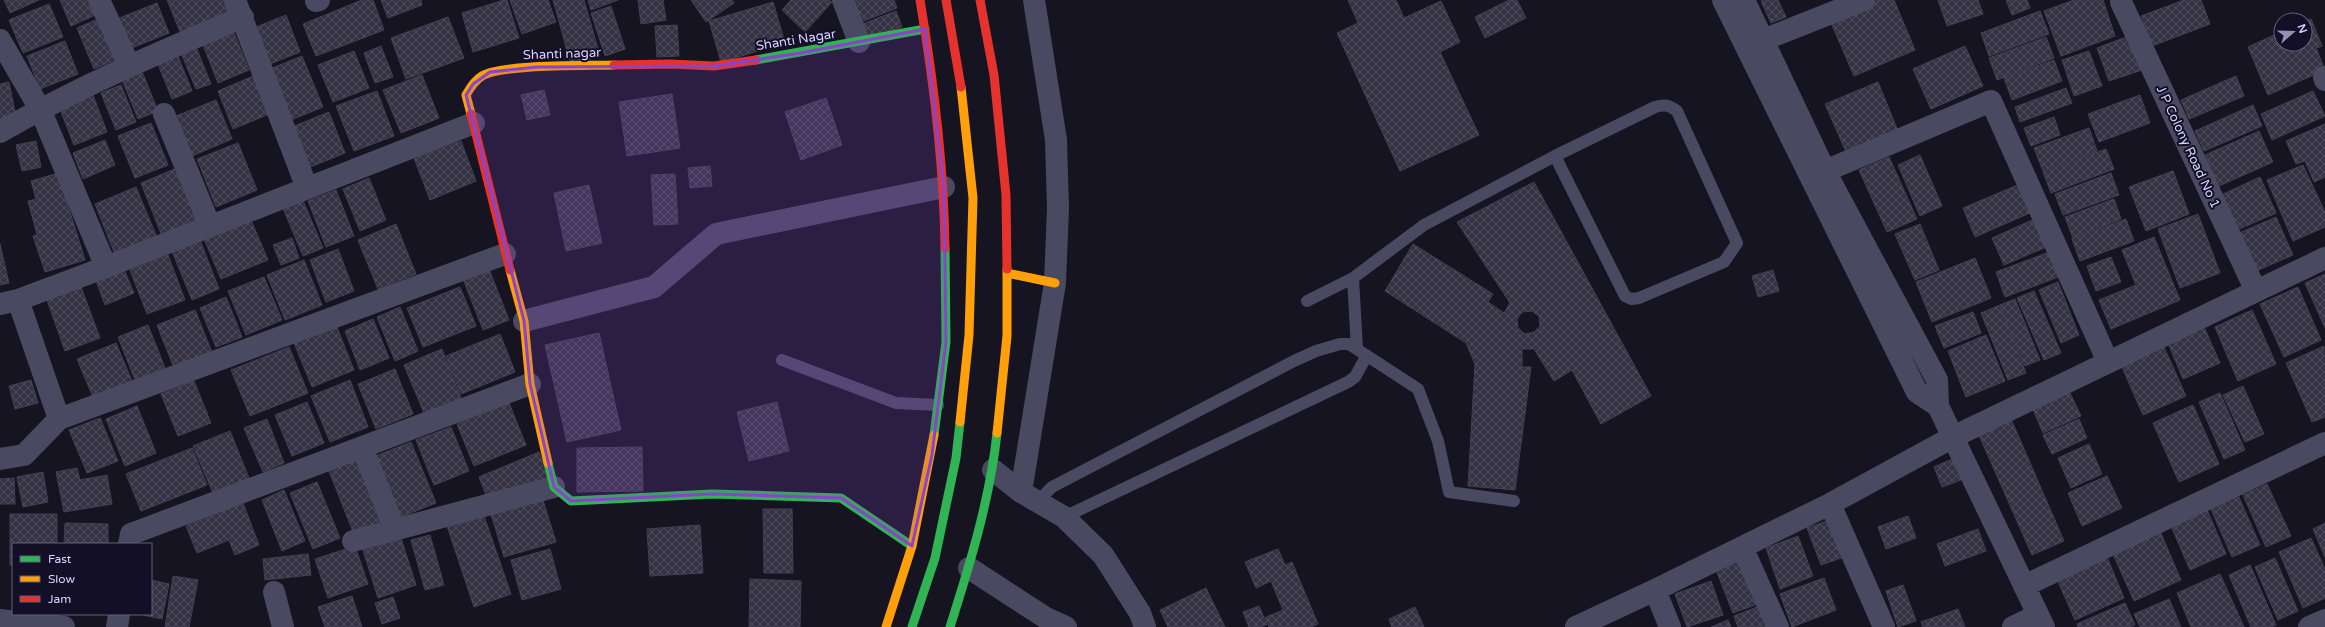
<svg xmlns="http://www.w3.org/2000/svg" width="2325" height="627" viewBox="0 0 2325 627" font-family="'Varela Round',sans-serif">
  <defs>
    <pattern id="building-cross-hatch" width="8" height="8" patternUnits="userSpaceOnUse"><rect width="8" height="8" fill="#343243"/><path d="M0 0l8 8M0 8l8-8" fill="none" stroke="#514f5f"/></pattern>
  </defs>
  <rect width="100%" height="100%" fill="#161421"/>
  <path fill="url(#building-cross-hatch)" stroke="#433f54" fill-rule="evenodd" d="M4 0H39L10 13Z
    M60 0H97L102 12 71 26Z
    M167 0H224L230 14 181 34Z
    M362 0H373L384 30 316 56 303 24Z
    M381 0H421L422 5 388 18Z
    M504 0H507L519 38 473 52 462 13Z
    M510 0H548L556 22 522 34Z
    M553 0H584L600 56 571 65Z
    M588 0H618L591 10Z
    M638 0H663L666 20 641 24Z
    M691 0H732L734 3 706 22Z
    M791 0H829L832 2 805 32 782 10Z
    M858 0H894L897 8 861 22 853 2Z
    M1348 0H1396L1404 18 1441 1 1460 42 1440 52 1479 135 1400 171 1337 33 1358 23Z
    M1509 0H1517L1526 18 1485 38 1475 17Z
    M1763 0H1778L1786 17 1771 23 1761 1Z
    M1872 0H1894L1915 50 1854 76 1829 18Z
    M1938 0H1978L1983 14 1947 26Z
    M2006 0H2027L2030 8 2012 15Z
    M2074 0H2103L2115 36 2061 56 2044 11Z
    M2184 0H2201L2210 24 2152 46 2141 16Z
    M773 2 785 43 721 62 709 21Z
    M157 3 169 33 129 49 117 19Z
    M49 4 63 37 23 53 9 20Z
    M611 6 625 49 605 56 591 13Z
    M896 11 902 27 865 40 860 25Z
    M2040 11 2049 34 1989 56 1981 33Z
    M286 15 300 52 270 64 256 27Z
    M103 17 120 58 94 69 77 28Z
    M448 17 464 58 406 79 391 38Z
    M2311 19 2322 46 2316 48 2325 70 2268 95 2248 47 2281 32V44H2305V22Z
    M677 25 679 56 657 57 655 26Z
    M234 33 249 70 218 83 203 45Z
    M2129 36 2142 70 2109 81 2097 48Z
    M2046 37 2054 58 1997 80 1989 58Z
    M65 41 78 74 40 89 27 56Z
    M194 42 211 84 196 89 179 48Z
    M381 46 393 77 375 83 364 53Z
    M1965 46 1983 86 1931 109 1913 69Z
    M176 51 192 91 172 99 156 59Z
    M354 51 369 88 333 102 318 65Z
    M2089 51 2102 86 2074 96 2062 60Z
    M302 56 323 107 291 120 270 69Z
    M2054 60 2062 81 2012 100 2004 78Z
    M139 64 158 111 138 119 119 72Z
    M258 74 274 112 233 129 218 91Z
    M422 75 439 118 401 133 383 90Z
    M2236 76 2244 96 2189 119 2181 100Z
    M9 82 16 117 0 120V84Z
    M1878 82 1898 131 1846 152 1825 104Z
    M121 85 136 122 116 130 101 93Z
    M2066 88 2072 103 2020 122 2015 107Z
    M544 90 550 115 527 120 521 95Z
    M377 91 394 136 354 151 336 106Z
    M2313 91 2325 116 2272 140 2261 114Z
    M672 94 680 148 627 156 619 102Z
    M93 95 107 132 74 145 60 109Z
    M2140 95 2150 123 2099 142 2088 114Z
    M826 98 842 145 801 160 785 112Z
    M216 100 232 139 192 156 176 116Z
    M2253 105 2262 126 2204 151 2195 131Z
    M329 112 345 153 308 168 292 127Z
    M2054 117 2060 135 2031 146 2024 128Z
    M151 123 168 165 135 178 118 136Z
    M2325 124V177L2314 182 2305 161 2296 164 2286 141Z
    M2089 128 2097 151 2043 171 2034 148Z
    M2259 131 2273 162 2219 186 2205 155Z
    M105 140 115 165 83 179 73 153Z
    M36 141 41 167 22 171 16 145Z
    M461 141 476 181 430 200 414 158Z
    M238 143 257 190 216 207 197 159Z
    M2106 149 2114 169 2051 193 2043 172Z
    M1920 155 1942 206 1920 216 1898 165Z
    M1889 157 1917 219 1887 232 1859 170Z
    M2303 165 2325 212V227L2293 241 2267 180Z
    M710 166 712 186 690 188 688 168Z
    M177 168 199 221 162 236 141 183Z
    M2173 171 2189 214 2146 231 2129 187Z
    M58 173 85 260 45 272 33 236 37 235 28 201 36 199 31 181Z
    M2111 173 2119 195 2063 215 2055 194Z
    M675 174 678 224 654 225 651 175Z
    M2260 177 2276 213 2237 230 2221 195Z
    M369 178 386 220 360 231 343 189Z
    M1534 182 1651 396 1601 424 1572 370 1554 381 1534 349H1522V367H1531L1515 490 1468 486 1475 364 1466 343 1385 291 1413 244 1493 294 1488 302 1504 313 1510 303 1457 222ZM1532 311 1539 316 1540 326 1534 332 1525 334 1518 328 1517 319 1522 312Z
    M2020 184 2032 212 1975 237 1963 208Z
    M589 185 602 243 566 251 554 193Z
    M136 187 158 240 116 257 95 204Z
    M336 190 354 236 326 247 308 201Z
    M302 198 323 248 303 256 282 206Z
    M2114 199 2121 219 2073 238 2065 217Z
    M2198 214 2220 273 2180 288 2158 229Z
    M2039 217 2051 245 2004 265 1992 238Z
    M2276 217 2293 255 2254 272 2237 234Z
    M2126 219 2134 241 2080 261 2072 239Z
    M251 220 268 260 221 279 204 239Z
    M396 224 416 274 378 289 358 240Z
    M1920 224 1939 270 1915 280 1895 234Z
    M2154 237 2180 300 2111 329 2099 300 2136 285 2122 250Z
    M292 238 299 258 281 265 273 245Z
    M200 240 219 289 192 300 172 251Z
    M0 244 9 283 0 285Z
    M338 249 354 291 326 302 310 260Z
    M2052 251 2061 276 2005 297 1996 272Z
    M168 255 185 300 147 314 130 270Z
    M2111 257 2121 282 2096 291 2087 266Z
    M1975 258 1991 298 1932 322 1916 282Z
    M304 260 322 305 285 320 267 275Z
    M123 267 134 293 105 305 95 278Z
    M489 269 509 320 483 330 463 279Z
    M1773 270 1779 291 1758 297 1752 276Z
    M2325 274V328L2305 283Z
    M264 277 282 320 246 335 228 291Z
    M2058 282 2079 335 2061 343 2039 290Z
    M81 287 100 338 65 351 47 300Z
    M460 287 476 326 423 347 407 308Z
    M2298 287 2321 340 2284 357 2260 304Z
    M2034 291 2061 353 2044 360 2017 298Z
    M226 297 242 337 216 347 200 308Z
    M2015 299 2040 360 2025 366 2000 305Z
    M2000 305 2026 373 2008 380 1981 313Z
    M400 307 418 351 395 361 377 317Z
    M195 310 212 352 174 368 157 325Z
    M2252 310 2276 364 2238 381 2215 327Z
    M1973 312 1981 333 1944 348 1935 326Z
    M373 319 389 358 360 370 345 331Z
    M148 325 167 373 137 385 118 337Z
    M336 325 354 370 312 387 294 343Z
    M2204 327 2220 363 2183 379 2168 343Z
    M599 333 621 430 567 442 545 345Z
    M500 334 515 372 461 394 446 356Z
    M1986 335 2005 381 1966 397 1948 351Z
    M116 343 134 386 95 402 77 359Z
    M2324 346 2325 417 2312 422 2286 363Z
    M289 347 308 393 250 416 231 370Z
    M2164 347 2186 396 2143 415 2121 365Z
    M442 349 461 398 424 413 404 365Z
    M395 369 413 414 376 429 358 384Z
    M31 380 38 403 15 409 9 386Z
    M350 380 368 427 330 442 311 396Z
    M194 381 211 423 178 436 161 394Z
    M2243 386 2264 434 2245 442 2223 395Z
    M2069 391 2081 416 2043 433 2032 407Z
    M2220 393 2245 450 2224 459 2199 402Z
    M307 402 324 443 292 456 275 415Z
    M777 402 789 451 749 461 737 412Z
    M509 403 526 445 474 466 457 424Z
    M2193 405 2219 464 2179 482 2153 423Z
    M137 406 156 453 125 466 106 419Z
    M100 418 118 461 87 473 69 430Z
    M267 419 284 463 263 472 244 428Z
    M2011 419 2064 541 2032 555 1978 433Z
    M2079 419 2087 438 2052 454 2043 435Z
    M451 427 469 471 434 485 416 440Z
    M230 431 249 478 213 493 193 446Z
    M411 442 436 503 398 518 373 457Z
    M2089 444 2102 474 2071 488 2058 458Z
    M642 447 643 491 577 492V448Z
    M192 448 207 485 141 511 126 474Z
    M539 452 549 477 489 502 479 477Z
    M362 457 389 523 355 537 329 471Z
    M1952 459 1961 480 1942 487 1934 467Z
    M77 468 80 480 107 475 112 504 64 512 56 472Z
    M43 472 48 502 23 507 17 477Z
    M2107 476 2122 508 2082 526 2068 493Z
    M14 478 15 504H0V479Z
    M317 482 340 538 313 549 290 493Z
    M2267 484 2291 536 2266 547 2243 495Z
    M284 490 305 541 282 551 262 500Z
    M2238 495 2260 545 2232 557 2210 507Z
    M543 500 556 542 504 557 491 514Z
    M243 503 259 545 235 555 229 540 197 553 186 526Z
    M763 509H792L793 573H764Z
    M2207 510 2226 554 2190 570 2171 526Z
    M483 513 511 594 474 607 447 526Z
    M10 514H57V544H13V565H10Z
    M1908 516 1916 538 1886 549 1878 527Z
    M1830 520 1844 557 1821 565 1807 528Z
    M65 523 108 524V544H64Z
    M2325 523V557L2313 529Z
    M700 525 703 573 650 576 647 529Z
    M1978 529 1986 551 1945 566 1937 544Z
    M2160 531 2181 580 2134 601 2112 552Z
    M430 535 444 585 425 590 411 540Z
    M1798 536 1813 576 1780 589 1766 548Z
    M401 538 416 585 378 598 363 550Z
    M2311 538 2325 569V598L2303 608 2279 552Z
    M355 546 368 584 328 598 315 559Z
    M550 549 561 589 522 600 511 560Z
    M1278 549 1285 565 1292 562 1318 624 1311 627H1269L1268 624 1260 627H1249L1243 612 1259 606 1264 618 1283 610 1271 581 1256 588 1245 562Z
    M308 554 311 575 265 580 263 559Z
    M2106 555 2124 598 2075 620 2056 577Z
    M2275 558 2298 611 2278 620 2255 567Z
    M1741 560 1758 604 1733 613 1716 570Z
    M2250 565 2276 625 2271 627H2251L2229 575Z
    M2220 574 2244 627H2191L2177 593Z
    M173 576 198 580 189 627H165Z
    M1824 578 1836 610 1792 627 1780 594Z
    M750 579 801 581 800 627H749Z
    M151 580 169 584 162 619 143 615 151 614Z
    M1711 581 1723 615 1687 627 1675 594Z
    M1903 585 1916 621 1898 627 1886 591Z
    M1206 588 1225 627H1168L1160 610Z
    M352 596 362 627H325L318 607Z
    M393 597 400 618 382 624 375 603Z
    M2169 599 2181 627H2140L2134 614Z
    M2125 603 2135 625 2131 627H2078L2077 624Z
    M1762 605 1770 627H1738L1734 616Z
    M1415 607 1424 627H1392L1389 619Z
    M1958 609 1965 627H1923L1921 622Z
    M1728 620 1731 627H1711Z"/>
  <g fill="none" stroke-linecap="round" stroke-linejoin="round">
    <path stroke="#4a4962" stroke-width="12" d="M1307 301 1353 278
      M1357 349 1353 278 1424 225 1555 156 1655 107C1664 104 1669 105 1677 111L1737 243 1724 262 1639 298 1631 299 1625 296 1555 156
      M782 360 896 403 938 405
      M1038 501 1052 487 1294 361 1316 351 1340 344H1349L1418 389 1438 441 1449 492 1514 501
      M1064 517 1348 382 1355 377 1366 357"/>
    <path stroke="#4a4962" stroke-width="22" d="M99 0 129 65
      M235 0 307 188
      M843 0 859 42
      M1723 0 1917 392 1938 406
      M1744 0 1825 171 1937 380 1938 406 2044 627
      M316 1 319 0
      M2121 2 2256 291
      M0 40 40 109 106 267
      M1763 40 1864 0
      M2324 77 2325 80
      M164 114 210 226
      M0 132C78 87 160 52 243 17
      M1825 171 1991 101 2108 362
      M18 300 59 419
      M0 304 18 300 106 267 474 123
      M524 321 654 287 716 234 944 187
      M362 447 395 530
      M0 459 24 455 59 419 505 254
      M993 470 1021 492 1064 517 1103 555 1140 613 1145 627
      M1021 492 1055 283 1058 208 1056 140 1034 0
      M1830 504 1884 627
      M353 541 554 487
      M129 544 131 534 530 384
      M1742 547 1778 627
      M969 568 1046 618 1066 627
      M2024 586 2325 443
      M1655 590 1670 627
      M274 592 283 627
      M0 620 64 627
      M117 627 119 614
      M1576 627 1655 590 1830 504 1953 437 2325 258
      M2013 627 2038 615
      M2309 627 2325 620"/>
    <path stroke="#30b455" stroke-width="9" d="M756 60 925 29
      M934 435 946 342 945 248
      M548 463 554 487 571 501 712 494 841 498 912 546
      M912 627 935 558 956 458 960 422
      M950 627C970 564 990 499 997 433"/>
    <path stroke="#ff9f0a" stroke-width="9" d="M471 114 466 95C470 88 475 80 482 76 500 64 588 66 614 65
      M510 270 524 321 530 384 548 463
      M1007 273 1055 283
      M960 422 969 335 973 198 961 87
      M997 433 1007 336V269
      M886 627 912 546 934 435"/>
    <path stroke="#e5322d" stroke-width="9" d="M920 0C934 83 944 164 945 248
      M946 0 961 87
      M980 0 994 75 1006 195 1007 269
      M614 65 670 64 714 66 756 60
      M471 114 510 270"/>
  </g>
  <path fill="#8945c9" fill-opacity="0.2" stroke="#8945c9" stroke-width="3" stroke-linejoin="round" d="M925 29 944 187 946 342 932 455 912 546 841 498 712 494 571 501 554 487 530 384 524 321 466 95 473 84 490 72 537 67 714 66 800 53Z"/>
  <g text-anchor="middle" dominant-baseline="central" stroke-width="4" stroke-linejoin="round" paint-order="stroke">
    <g font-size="13" fill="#d9d4ff" stroke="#130f26">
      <text transform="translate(796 40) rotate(-9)">Shanti Nagar</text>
      <text transform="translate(562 54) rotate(-2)">Shanti nagar</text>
      <text transform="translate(2188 147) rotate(65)">J P Colony Road No 1</text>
    </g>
  </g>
  <rect x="12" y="543" width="140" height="72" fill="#130f26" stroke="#625e7d"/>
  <rect x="20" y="556" width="20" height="6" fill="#30b455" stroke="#625e7d"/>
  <text x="48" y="563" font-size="12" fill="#d9d4ff">Fast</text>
  <rect x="20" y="576" width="20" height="6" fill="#ff9f0a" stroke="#625e7d"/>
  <text x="48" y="583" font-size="12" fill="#d9d4ff">Slow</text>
  <rect x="20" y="596" width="20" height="6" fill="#e5322d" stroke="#625e7d"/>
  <text x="48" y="603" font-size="12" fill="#d9d4ff">Jam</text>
  <g transform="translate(2293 32) rotate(70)"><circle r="19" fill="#130f26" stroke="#625e7d"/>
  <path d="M0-3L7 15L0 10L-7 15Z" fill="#9591b1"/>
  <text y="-6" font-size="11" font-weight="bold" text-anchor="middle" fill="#d9d4ff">N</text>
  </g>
</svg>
